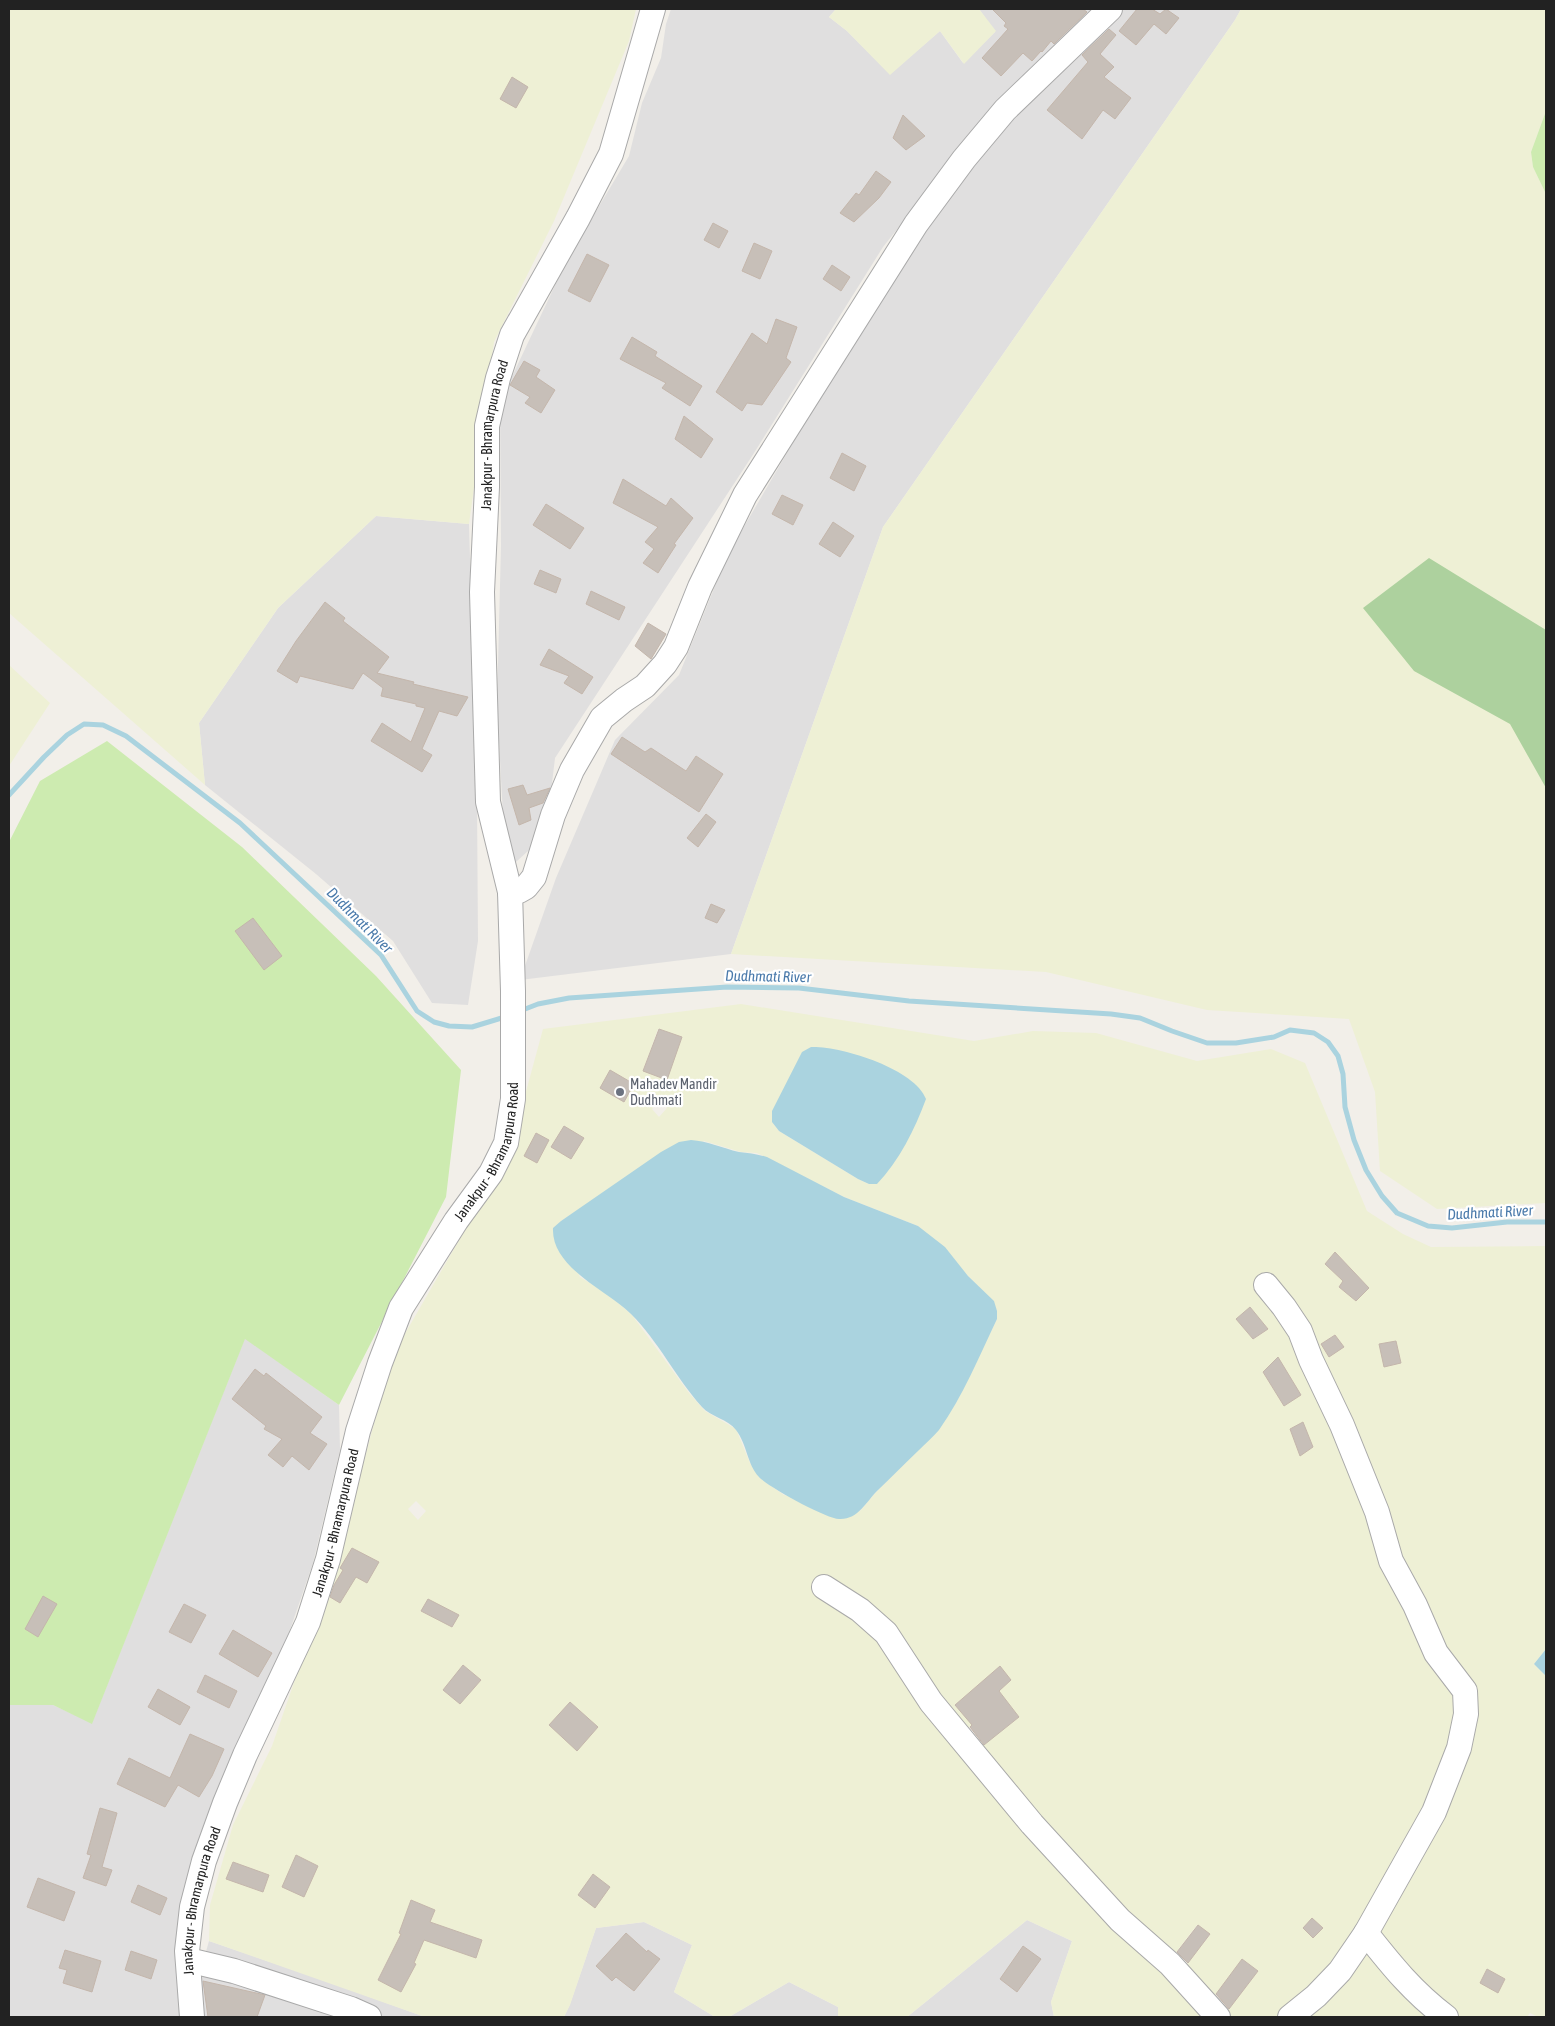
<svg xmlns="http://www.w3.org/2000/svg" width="1555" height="2026" viewBox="0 0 1555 2026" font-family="'Asap Condensed',sans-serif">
  <rect width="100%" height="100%" fill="#f2efe9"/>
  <path fill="#e0dfdf" d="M671 9H836L829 17 847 31 890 74 940 31 963 63 995 32 979 9H1103L938 178 883 247 754 453 555 758 550 800 539 841 506 871 497 704 501 546 500 402 567 260 629 156 642 103 661 58 666 24Z
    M1120 9H1241L1235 20 883 527 731 954 520 980 556 878 615 740 679 675 728 554 915 234 1067 54Z
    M376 516 469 524 477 801 478 941 468 1005 432 1003 393 941 316 874 205 785 199 723 278 608Z
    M245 1338 339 1405 340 1450 313 1563 281 1656 205 1832 186 2017H9V1705H53L92 1723Z
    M1027 1920 1072 1941 1051 2002 1054 2017H907Z
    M644 1922 692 1945 674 1992 715 2017H564L570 2004 596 1928Z
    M209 1941 323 1980 425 2017H203L200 1973Z
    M789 1982 838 2007V2017H729Z"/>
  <path fill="#eef0d5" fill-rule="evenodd" d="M9 9H636L629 41 554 221 494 342 469 524 376 516 278 608 199 723 205 785 9 613Z
    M836 9H979L996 31 964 64 940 31 890 75 847 31 829 17Z
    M1241 9H1546V111L1531 152 1533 167 1546 194V1203L1437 1209 1380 1171 1375 1092 1349 1019 1207 1010 1046 972 731 954 883 527 1235 20Z
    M9 665 50 703 9 766Z
    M741 1004 974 1041 1033 1031 1096 1033 1197 1061 1271 1049 1305 1063 1367 1211 1403 1234 1431 1247 1546 1246V1649L1534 1664 1546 1676V2017H1538L1530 2013 1527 2017H1054L1051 2002 1072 1941 1027 1920 907 2017H838V2007L789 1982 729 2017H715L674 1992 692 1945 644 1922 596 1928 570 2005 564 2017H425L209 1941 210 1905 233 1825 272 1746 341 1547 392 1356 509 1154 543 1029ZM658 1029 682 1037 643 1071ZM610 1071 634 1083 624 1101 600 1088ZM660 1101 667 1108 659 1117 652 1109ZM772 1122 869 1184 858 1179 779 1131ZM564 1126 583 1138 571 1159 551 1147ZM536 1133 548 1140 525 1156ZM704 1141 741 1152 757 1153 844 1197 918 1226 993 1301 997 1311V1319L956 1403 937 1431 875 1493 860 1511 784 1495 760 1478 750 1463 736 1429 705 1411 689 1393 632 1315 608 1294 580 1277 561 1221 604 1193ZM1335 1252 1346 1263 1337 1275 1325 1264ZM1351 1269 1369 1288 1356 1301 1339 1287ZM1250 1307 1268 1329 1254 1339 1236 1319ZM1334 1335 1343 1347 1329 1357 1321 1344ZM1396 1341 1401 1363 1384 1367 1380 1344ZM1278 1358 1301 1395 1284 1406 1263 1372ZM1303 1422 1313 1447 1300 1455 1290 1429ZM416 1501 426 1511 418 1520 408 1509ZM352 1548 378 1562 341 1568ZM337 1581 349 1588 340 1603 328 1595ZM428 1599 458 1615 453 1627 422 1611ZM463 1665 481 1680 460 1704 443 1690ZM1000 1667 1011 1680 967 1718 955 1705ZM1005 1699 1019 1717 981 1746 968 1728ZM570 1702 598 1727 577 1750 549 1725ZM296 1856 318 1866 304 1897 282 1887ZM233 1862 269 1875 263 1892 227 1879ZM593 1874 610 1887 595 1908 578 1895ZM411 1900 435 1910 423 1942 399 1933ZM1197 1925 1210 1935 1183 1969 1171 1959ZM446 1927 482 1940 476 1958ZM392 1952 415 1964 401 1992 378 1979ZM1242 1959 1258 1971 1228 2010 1213 1998ZM1487 1969 1505 1979 1498 1993 1480 1983Z"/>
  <path fill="#cdebb0" d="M1546 111V194L1533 167 1531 152Z
    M107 741 242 847 376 976 461 1070 446 1197 339 1405 245 1339 92 1724 53 1705H9V842L40 781Z"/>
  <path fill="#add19e" d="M1429 558 1546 630V788L1510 724 1414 671 1363 608Z"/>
  <path fill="#aad3df" d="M811 1047C842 1046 915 1069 926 1099 915 1129 899 1161 877 1184H869L858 1179 779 1131 772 1122V1111L802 1052Z
    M691 1140C708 1141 722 1148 739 1152 749 1153 757 1154 767 1157L844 1197 918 1226 945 1247 968 1276 994 1301 997 1311V1319C979 1357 963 1396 939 1430 933 1437 925 1444 918 1451 904 1464 891 1478 877 1491 866 1502 858 1520 839 1519 827 1519 768 1487 759 1477 747 1464 747 1444 736 1430 728 1419 711 1417 702 1407 676 1378 659 1342 631 1314 607 1290 551 1268 553 1228L561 1221 661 1152 679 1142Z
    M1546 1649V1676L1534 1664Z"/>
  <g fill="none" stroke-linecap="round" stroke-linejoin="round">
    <path stroke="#aad3df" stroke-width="5" d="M9 795 44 757 67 735 84 724 103 725 126 736 240 823 381 955 417 1011 434 1022 449 1026 472 1027 508 1016
      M520 1011 538 1004 569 998 727 987 799 988 909 1001 1111 1014 1140 1018 1172 1031 1207 1043H1236L1274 1037 1290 1030 1314 1033 1328 1042 1338 1056 1343 1074 1345 1107 1354 1140 1366 1170 1382 1196 1397 1213 1428 1226 1452 1228 1507 1222H1546"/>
  </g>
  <path fill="#c7bfb8" stroke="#c4b6ab" d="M992 9H1083L1087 12 1054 44 1051 41 1042 52 1041 51 1032 61 1023 53 1001 76 982 58 1008 29 1004 26 1006 23Z
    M1137 9H1152L1160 14 1166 9 1179 18 1166 34 1154 24 1136 45 1119 31Z
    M1109 29 1116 35 1100 54 1114 67 1104 77 1131 98 1115 119 1103 110 1082 139 1047 110 1088 62 1082 55Z
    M512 77 528 87 516 108 500 99Z
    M903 115 925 136 906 150 893 138Z
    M876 171 891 182 879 198 854 222 840 213 856 193 859 195Z
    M713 223 728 231 719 248 704 240Z
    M754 243 772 251 760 279 742 271Z
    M587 254 609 265 590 302 568 291Z
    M832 265 850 277 841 291 823 279Z
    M776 319 797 327 786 358 791 362 762 405 747 403 742 411 716 392 752 333 767 344Z
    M632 337 657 352 655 356 702 386 690 406 662 388 666 383 620 359Z
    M524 361 540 370 536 377 555 390 541 413 525 403 530 397 510 385Z
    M684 416 713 439 701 458 675 439Z
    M842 453 866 466 854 491 830 478Z
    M623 479 666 506 671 498 693 518 674 544 676 545 658 573 643 563 654 549 645 542 658 527 613 503Z
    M782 495 803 505 793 525 772 514Z
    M546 504 584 528 570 549 533 525Z
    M833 522 854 536 840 557 819 544Z
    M540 570 561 579 556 593 534 584Z
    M591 591 625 607 619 620 586 604Z
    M325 602 345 618 343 621 389 657 377 673 414 682 413 684 468 697 457 716 439 711 422 749 432 755 422 772 371 741 382 723 411 742 425 708 416 706V704L381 696 383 688 363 673 353 689 300 676 297 683 277 671 296 641Z
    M648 623 666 634 651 659 635 646Z
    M549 649 593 677 582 694 564 683 569 676 540 665Z
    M622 737 645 752 651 748 686 771 696 756 723 774 699 812 611 754Z
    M523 785 527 795 550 788 543 803 529 808 531 820 519 825 508 789Z
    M706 814 716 822 698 847 687 838Z
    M711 904 725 910 717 923 705 918Z
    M253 918 282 956 264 970 235 931Z
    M659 1029 682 1037 667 1080 643 1071Z
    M610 1070 634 1084 624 1102 600 1088Z
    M564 1126 584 1138 571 1159 551 1147Z
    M536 1133 549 1140 537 1163 524 1156Z
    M1335 1252 1369 1288 1356 1301 1339 1287 1343 1281 1325 1264Z
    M1250 1307 1268 1329 1253 1339 1236 1319Z
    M1335 1335 1344 1347 1329 1357 1321 1344Z
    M1396 1341 1401 1363 1384 1367 1379 1344Z
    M1278 1357 1301 1395 1284 1406 1263 1372Z
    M255 1369 264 1376 266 1373 322 1417 310 1433 327 1444 309 1470 292 1456 283 1467 268 1455 282 1439 264 1429 266 1426 232 1399Z
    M1303 1422 1313 1447 1300 1456 1290 1429Z
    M352 1548 379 1562 367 1583 356 1577 340 1603 330 1597 334 1585 343 1570 340 1568Z
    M43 1596 57 1604 38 1637 25 1629Z
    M428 1599 459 1615 452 1627 421 1611Z
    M184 1604 206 1615 191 1643 169 1632Z
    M233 1630 272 1653 258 1677 219 1654Z
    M463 1665 481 1680 460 1704 443 1690Z
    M1000 1666 1011 1680 999 1691 1019 1717 984 1745 970 1727 972 1725 955 1705Z
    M205 1675 237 1691 229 1708 197 1692Z
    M158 1689 190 1707 180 1725 148 1707Z
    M570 1702 598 1727 577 1751 549 1725Z
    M190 1734 224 1749 212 1776 199 1797 178 1785 165 1807 117 1784 129 1758 170 1778Z
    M100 1808 117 1813 102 1867 112 1870 106 1886 83 1878 91 1855 87 1854Z
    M296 1855 318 1866 304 1897 282 1887Z
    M233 1862 269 1875 263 1892 226 1879Z
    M593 1874 610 1887 595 1908 578 1895Z
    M38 1878 75 1892 64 1921 27 1907Z
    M138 1885 167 1898 160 1915 131 1902Z
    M411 1900 435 1910 430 1922 482 1940 476 1958 424 1940 414 1963 416 1964 401 1992 378 1980 401 1934 399 1933Z
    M1312 1918 1323 1928 1313 1938 1303 1928Z
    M1198 1925 1210 1934 1188 1963 1177 1952Z
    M626 1933 647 1952 648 1950 660 1959 634 1991 616 1977 612 1981 596 1966Z
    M1023 1946 1041 1959 1017 1992 1000 1979Z
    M65 1950 101 1961 92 1992 63 1983 67 1970 59 1968Z
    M131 1951 157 1960 151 1979 125 1970Z
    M1242 1959 1258 1971 1229 2009 1216 1994Z
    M1487 1969 1505 1979 1498 1993 1480 1983Z
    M203 1981 265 1995 257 2017H208Z"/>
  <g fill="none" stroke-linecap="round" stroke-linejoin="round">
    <g stroke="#a9a9a9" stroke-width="26">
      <g id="minor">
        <path d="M510 892 519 891 526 887 534 877 553 815 572 770 602 718 624 700 645 686 665 664 676 647 700 587 745 495 916 224 964 159 1005 110 1110 9"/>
        <path d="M1266 1285 1284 1307 1300 1331 1311 1360 1342 1425 1377 1512 1391 1561 1415 1605 1436 1653 1465 1691 1466 1714 1459 1748 1434 1812 1366 1933 1340 1971 1316 1996 1290 2017"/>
        <path d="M824 1587 860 1610 886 1633 931 1702 1032 1824 1120 1920 1170 1964 1218 2017"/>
        <path d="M1366 1933C1392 1966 1413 1992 1446 2017"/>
        <path d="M188 1960 234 1971 351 2009 369 2017"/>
        <path id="s1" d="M192 2017 187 1951 192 1907 204 1861 225 1803 245 1755 308 1622 328 1559 358 1431 380 1363 401 1308 456 1221 491 1173 506 1143 513 1099V991L510 892 488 802 482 592 487 487V426L498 378 512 335 578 218 611 154 653 9"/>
      </g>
    </g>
    <use href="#minor" stroke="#fff" stroke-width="24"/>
  </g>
  <circle fill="#6b7280" stroke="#fff" stroke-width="2" cx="620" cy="1092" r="5"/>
  <g text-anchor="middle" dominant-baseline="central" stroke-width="4.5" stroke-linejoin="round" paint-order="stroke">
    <g font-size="14" fill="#222" stroke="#fff">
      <text stroke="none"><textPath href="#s1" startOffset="1655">Janakpur - Bhramarpura Road</textPath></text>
      <text stroke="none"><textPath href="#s1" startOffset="928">Janakpur - Bhramarpura Road</textPath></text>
      <text stroke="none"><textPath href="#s1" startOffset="522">Janakpur - Bhramarpura Road</textPath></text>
      <text stroke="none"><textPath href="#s1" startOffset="118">Janakpur - Bhramarpura Road</textPath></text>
    </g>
    <g font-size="14" fill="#5b616d" stroke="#fff" text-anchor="start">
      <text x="630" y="1084">Mahadev Mandir<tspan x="630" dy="16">Dudhmati</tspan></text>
    </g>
    <g font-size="15" font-style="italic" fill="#4a7aab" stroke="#fff">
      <text transform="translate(360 920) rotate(45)">Dudhmati River</text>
      <text transform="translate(768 976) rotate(1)">Dudhmati River</text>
      <text transform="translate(1490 1212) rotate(-3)">Dudhmati River</text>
    </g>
  </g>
  <rect width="1555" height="2026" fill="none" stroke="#222222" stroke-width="20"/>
</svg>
